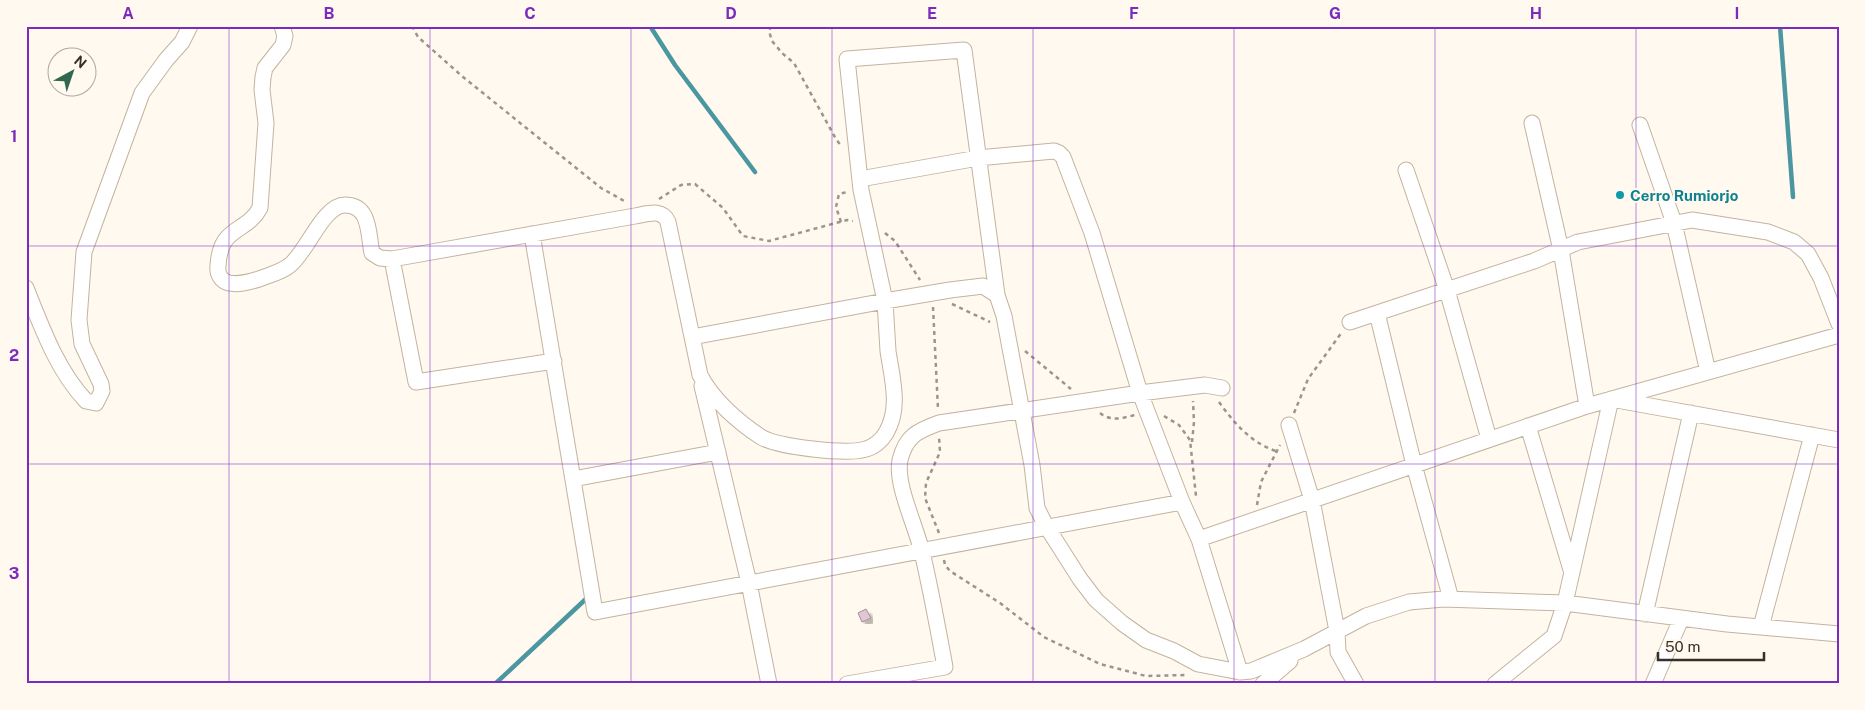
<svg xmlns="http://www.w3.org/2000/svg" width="1865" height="710" viewBox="0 0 1865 710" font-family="'Public Sans',sans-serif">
  <defs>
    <filter id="shadow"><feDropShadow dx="4.5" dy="4.5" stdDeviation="1" flood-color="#0004"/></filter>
  </defs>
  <rect width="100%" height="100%" fill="#fff9ef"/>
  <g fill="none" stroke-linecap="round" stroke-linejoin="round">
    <path stroke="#4a97a2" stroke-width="4.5" d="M650 26 675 65 755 172
      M1780 26 1793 197
      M495 684 588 597"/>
  </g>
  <path fill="#e1c6d4" stroke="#a48c98" filter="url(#shadow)" d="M866 609 871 618 862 622 858 613Z"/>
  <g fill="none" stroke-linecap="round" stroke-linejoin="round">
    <g stroke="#c2b49e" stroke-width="17">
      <path id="street" d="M282 26 285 36 283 45 265 68 263 77 262 90 266 123 260 208C246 234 220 225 218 266 217 274 221 281 229 283 239 285 249 282 259 279 269 275 282 272 290 265 307 252 323 205 345 205 371 205 368 235 372 253L380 258 392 259 635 216C647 214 662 208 668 222L700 375C712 399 738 422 761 437 778 447 847 455 866 449 874 447 882 440 886 433 901 408 892 378 888 351 887 334 886 318 885 301L950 290 983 286 997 295 1004 316 1032 465 1037 508 1045 524 1080 579 1096 600 1122 623 1146 640 1174 651 1198 664 1240 672 1251 671 1304 649 1366 616 1409 602 1444 599 1565 603 1727 624 1839 634
        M1532 123 1561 250 1587 406
        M1640 125 1674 223 1708 372
        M1406 170 1447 290 1489 439
        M860 179 978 158 1054 151 1059 153 1063 157 1092 233 1140 393 1182 502 1199 539 1587 406 1839 335
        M532 234 595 612 1182 502
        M392 259 416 382 554 361
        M26 288C42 328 57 370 86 401L96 403 102 391 101 384 82 344 79 320 84 252 142 93 166 60 182 42 190 26
        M1377 313 1414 465 1451 599
        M1350 322 1534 261 1578 242 1692 220 1768 232 1794 242 1808 254 1821 278 1839 324
        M692 337 885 301 861 190 847 59 964 50 997 295
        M702 386 749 583 769 684
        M1289 425 1312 500 1337 631 1338 652 1356 684
        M1528 426 1572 573
        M573 479 718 452
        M1199 539 1240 672
        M1645 614 1691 413
        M1761 627 1812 435
        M847 684 945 667C938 629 931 590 922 552 916 526 895 484 900 460 906 436 917 431 939 423L1140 393 1205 385 1222 388
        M1263 684 1290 661
        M1495 684 1554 636 1565 603 1611 399 1839 440
        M1653 684 1681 619"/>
    </g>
    <path stroke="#9b958c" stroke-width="2.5" stroke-dasharray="4 4" stroke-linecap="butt" d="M412 26 418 37 463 77 601 188 626 202
      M771 26 769 31 772 41 782 53 794 63 836 139 842 147
      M659 199 681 185 695 184 723 208 743 236 769 241 847 220 853 221
      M841 222 836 207 839 194 847 192
      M885 233 895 241 920 280
      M952 304 990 322
      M933 307 938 409
      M1025 351 1071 389
      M1219 402C1234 423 1251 443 1276 451
      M1100 413C1111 422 1123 418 1135 415
      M1294 413 1308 379 1342 332
      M1164 416 1179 425 1190 440 1196 496
      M1192 442 1194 422 1193 401
      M1257 505 1261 482 1280 445
      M939 533 925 498 926 483 940 452 939 437
      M944 560 945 565 950 571 1000 603 1044 637 1100 664 1146 676 1188 675"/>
    <use href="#street" stroke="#fff" stroke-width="15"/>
  </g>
  <path fill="none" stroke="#7b2cbf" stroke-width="1" stroke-opacity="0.55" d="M229 26V684M430 26V684M631 26V684M832 26V684M1033 26V684M1234 26V684M1435 26V684M1636 26V684M26 246H1839M26 464H1839"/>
  <circle fill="#0f9aa8" stroke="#fff9ef" stroke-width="2" cx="1620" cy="195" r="5"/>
  <g text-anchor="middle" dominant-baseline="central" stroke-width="4" stroke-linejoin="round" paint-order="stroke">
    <g font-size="15" font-weight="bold" fill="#0d838f" stroke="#fff9ef" text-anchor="start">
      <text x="1630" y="195">Cerro Rumiorjo</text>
    </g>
  </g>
  <rect width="1865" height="710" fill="none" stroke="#fff9ef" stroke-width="55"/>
  <g transform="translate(72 72) rotate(40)"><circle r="24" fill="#fff9ef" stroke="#afa99f"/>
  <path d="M0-4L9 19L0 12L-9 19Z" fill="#30684f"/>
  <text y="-8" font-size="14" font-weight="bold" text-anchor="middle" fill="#363128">N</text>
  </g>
  <path d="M1658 652v8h106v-8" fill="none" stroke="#363128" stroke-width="2.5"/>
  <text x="1665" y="652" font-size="15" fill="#363128" stroke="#fff9ef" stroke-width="4" paint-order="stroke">50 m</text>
  <rect x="28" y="28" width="1810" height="654" fill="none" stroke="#7b2cbf" stroke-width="2"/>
  <g font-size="16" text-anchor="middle" font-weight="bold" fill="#7b2cbf">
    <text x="128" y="19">A</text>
    <text x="329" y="19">B</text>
    <text x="530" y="19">C</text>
    <text x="731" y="19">D</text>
    <text x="932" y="19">E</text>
    <text x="1134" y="19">F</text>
    <text x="1335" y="19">G</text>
    <text x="1536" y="19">H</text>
    <text x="1737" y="19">I</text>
    <text x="14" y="142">1</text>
    <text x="14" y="361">2</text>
    <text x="14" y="579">3</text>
  </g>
</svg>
